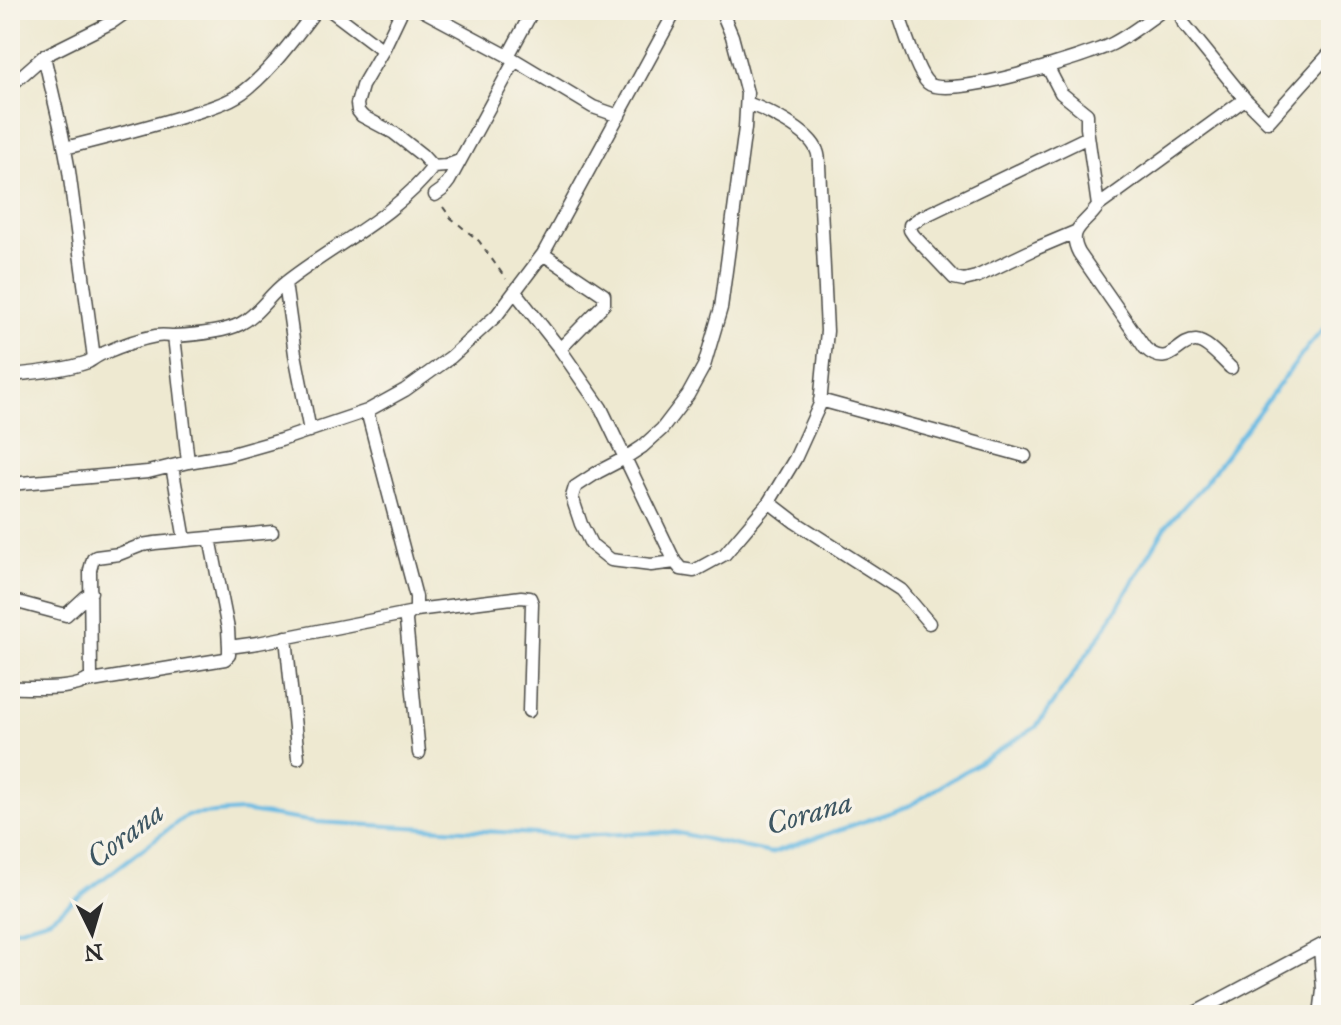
<svg xmlns="http://www.w3.org/2000/svg" width="1341" height="1025" viewBox="0 0 1341 1025" font-family="'IM FELL Great Primer',serif">
  <rect width="100%" height="100%" fill="#f7f3e8"/>
  <filter id="ink" filterUnits="userSpaceOnUse"><feTurbulence type="fractalNoise" baseFrequency=".0125" numOctaves="2"/><feDisplacementMap in="SourceGraphic" scale="16" xChannelSelector="R" yChannelSelector="G"/><feConvolveMatrix kernelMatrix="1 2 1 2 8 2 1 2 1" color-interpolation-filters="sRGB"/></filter>
  <filter id="wash" filterUnits="userSpaceOnUse"><feTurbulence type="fractalNoise" baseFrequency=".006" numOctaves="4" result="noise"/><feDisplacementMap in="SourceGraphic" scale="32" xChannelSelector="R" yChannelSelector="G"/><feGaussianBlur stdDeviation="1.8" result="paint"/><feColorMatrix in="noise" values="0 0 0 0 0 0 0 0 0 0 0 0 0 0 0 0 0 1.4 0 .05"/><feComposite in="paint" operator="in"/></filter>
  <g filter="url(#wash)">
    <rect width="100%" height="100%" fill="#eee9d1"/>
    <g fill="none" stroke-linecap="round" stroke-linejoin="round">
      <path stroke="#68bae3" stroke-width="4" d="M10 931 50 919 187 815 242 811 315 822 572 836 674 832 771 853 909 806 1036 727 1104 630 1166 526 1204 484 1307 348 1331 320"/>
    </g>
  </g>
  <g filter="url(#ink)">
    <g fill="none" stroke-linecap="round" stroke-linejoin="round">
      <g stroke="#484844" stroke-width="15">
        <path id="street" d="M330 10 383 50
          M402 10 383 50 362 86 357 104 358 111 362 116 394 133 422 155 433 167
          M422 10 508 56 593 107 619 116
          M897 10C904 28 916 72 928 83 947 101 1087 56 1112 44 1130 35 1147 21 1163 10
          M1179 10 1184 24 1245 99 1268 122 1331 52
          M44 56 62 134 69 171 94 358
          M508 56 533 10
          M1047 66 1061 93 1087 114V128L1098 206C1086 225 1066 228 1079 253L1145 348C1170 371 1177 340 1196 341 1208 342 1222 360 1231 368
          M10 86 44 56 112 22 129 10
          M65 148C105 138 145 128 184 116 202 110 221 106 237 96 265 79 295 37 316 10
          M435 195 442 190 449 181 515 60
          M1098 206 1245 99
          M1075 232 1037 248 976 277 964 280 954 278 914 236 910 230V225L920 218 1088 137
          M543 254 604 295V304L560 349
          M285 283 295 354 310 431
          M515 292 560 349 601 408 675 562 681 569 694 571 725 554 769 502 795 459 820 404 827 331 819 165C819 160 819 156 817 151 810 131 766 110 747 103
          M174 336 188 462
          M10 375C34 373 65 370 88 362 93 359 98 355 104 353 120 346 139 339 156 336 162 335 168 336 174 336 192 335 224 332 240 324 258 315 269 295 285 283 334 244 394 218 433 167L446 166 459 161
          M820 400 1025 456
          M367 411 416 597V610L407 615 406 621 419 753
          M172 466 185 540
          M10 484 148 472 188 462 228 455 281 440 367 411 405 390 451 357 497 315 543 254 676 10
          M769 502 795 522 901 590 929 623
          M210 538 228 629 229 647 258 643 409 613
          M675 562 651 565 611 560 591 544 581 524 572 497 575 487 598 472 625 458 642 447 662 429 688 395 704 366 721 308 745 128 747 93 732 36 721 10
          M10 600 66 615 91 592
          M416 610 521 597 530 598 532 603 529 711
          M286 637 298 758
          M86 682 225 659 229 655V647
          M10 688C31 687 77 692 91 677L90 570 93 559 96 557 119 554 142 545 155 543 272 532
          M1320 947 1323 990 1320 1015
          M1191 1015 1331 940"/>
      </g>
      <path stroke="#484844" stroke-width="2" stroke-dasharray="6 6" stroke-linecap="butt" d="M443 207 451 218 479 241 506 279"/>
      <use href="#street" stroke="#fff" stroke-width="12"/>
    </g>
  </g>
  <g text-anchor="middle" dominant-baseline="central" stroke-width="7" stroke-linejoin="round" paint-order="stroke">
    <g font-size="30" font-style="italic" fill="#3d5662" stroke="#f7f3e8">
      <text transform="translate(809 813) rotate(-16)">Corana</text>
      <text transform="translate(125 835) rotate(-37)">Corana</text>
    </g>
  </g>
  <rect width="1341" height="1025" fill="none" stroke="#f7f3e8" stroke-width="40"/>
  <g transform="translate(92 933) rotate(175)" stroke="#f7f3e8" stroke-width="6" paint-order="stroke">
  <path d="M0-6L14 30L0 20L-14 30Z" fill="#2b2b2b"/>
  <text y="-12" font-size="22" font-weight="bold" text-anchor="middle" fill="#2b2b2b">N</text>
  </g>
</svg>
